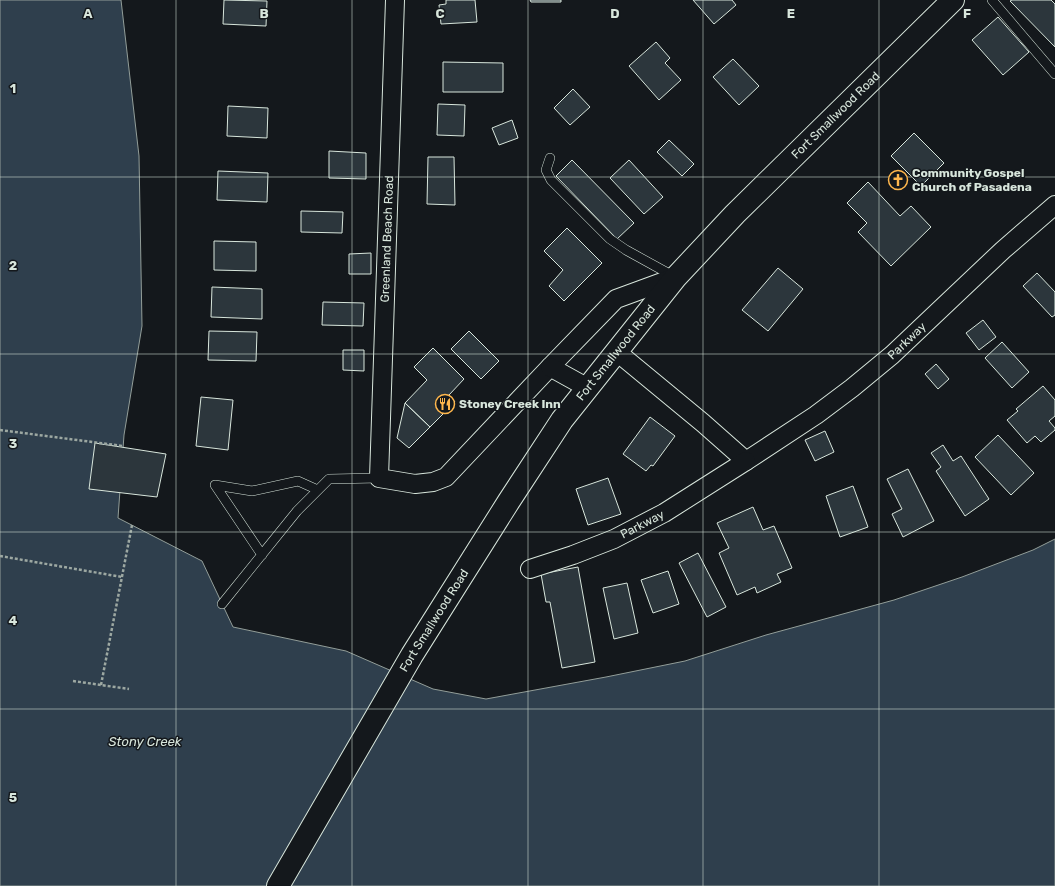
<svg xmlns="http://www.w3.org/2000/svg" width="1055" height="886" viewBox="0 0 1055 886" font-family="Rubik,sans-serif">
  <rect width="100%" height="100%" fill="#14181c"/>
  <path fill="#2f3f4d" stroke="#939e99" d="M0 0H121L139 156 142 326 124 435 118 518 202 561 233 627 346 651 433 689 486 699 606 677 685 661 766 635 894 600 962 577 1033 550 1055 539V886H0Z"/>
  <path fill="#2c363c" stroke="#d8e6dc" d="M224 0 267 1 266 26 223 24Z
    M446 0H475L477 22 441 24 439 5 446 4Z
    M530 0H561V2H531Z
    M693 0H732L736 5 714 24Z
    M1012 0H1051L1055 4V47L1010 1Z
    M998 17 1029 52 1003 75 972 40Z
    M656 42 670 58 665 63 681 80 659 100 629 66Z
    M733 59 759 86 739 105 713 77Z
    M443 62 503 63V92H443Z
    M573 89 590 107 570 125 554 108Z
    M438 104 465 105 464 136 437 135Z
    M228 106 268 108 267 138 227 136Z
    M512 120 518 138 499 145 492 128Z
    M914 133 944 163 921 186 891 156Z
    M669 140 694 164 682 176 657 152Z
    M329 151 366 153V179L329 178Z
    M428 157H454L455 205 427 204Z
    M572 160 634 223 617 239 556 176Z
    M629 160 663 197 644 214 610 178Z
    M218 171 268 173 267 202 217 200Z
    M868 182 900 216 911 206 931 227 891 266 858 232 867 223 847 203Z
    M301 211 343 212 342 233 301 232Z
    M567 228 602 263 564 301 549 286 563 270 544 251Z
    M214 241 256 242V271L214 270Z
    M371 253V274H349V254Z
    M778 268 803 289 768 331 742 310Z
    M1037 273 1055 292V315L1052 317 1023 286Z
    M212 287 262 289V319L211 317Z
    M323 302 364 303 363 326 322 325Z
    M983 320 996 337 979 350 966 333Z
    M209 331 257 332 256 361 208 360Z
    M469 331 499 361 481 379 451 349Z
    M1002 342 1029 372 1012 388 985 358Z
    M433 348 464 379 449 395 455 402 430 427 405 403 427 380 414 367Z
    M343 350H364V371L343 370Z
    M936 364 949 379 938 389 925 374Z
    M1043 386 1055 400V416L1049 421 1055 428V430L1041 442 1035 436 1027 443 1007 420 1018 411 1016 409Z
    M201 397 233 400 228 450 196 446Z
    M405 403 430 427 409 448 397 438Z
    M650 417 675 436 653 466 651 465 646 471 623 454Z
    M825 431 834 452 815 461 805 440Z
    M998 435 1034 473 1011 495 975 457Z
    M95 443 166 454 157 497 89 489Z
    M943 445 953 461 961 456 989 499 965 516 936 471 941 467 931 453Z
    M908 469 934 521 903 537 892 514 902 509 887 479Z
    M608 478 621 514 588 525 576 489Z
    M853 486 868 527 840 537 826 496Z
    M753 507 763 530 774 526 792 568 777 574 781 582 757 593 755 587 737 595 719 553 729 548 717 523Z
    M698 553 726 607 707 617 679 563Z
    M578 567 595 662 562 668 550 602H546L541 574Z
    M668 571 679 604 653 613 641 580Z
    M627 583 638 633 614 639 603 588Z"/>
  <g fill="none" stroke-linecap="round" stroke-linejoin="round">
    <g stroke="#d8e6dc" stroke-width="10">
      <path id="lane" d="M992 0 1055 74
        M550 158 546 170 551 180 610 239 626 250 675 277
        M262 555 215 485 252 491 298 481 318 490
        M222 604 297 511 329 479 379 478"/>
    </g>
    <g stroke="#d8e6dc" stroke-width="20">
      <g id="street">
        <path d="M395 0 379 478 415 484 433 482 446 477 550 367 616 299 676 277"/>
        <path id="s1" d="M617 352 703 423 746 461 816 415 852 388 892 355 1003 250 1055 205"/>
        <path d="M550 367 588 388"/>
        <path id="s2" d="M530 569 573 555 614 539 664 513 746 461"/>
      </g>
    </g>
    <g stroke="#d8e6dc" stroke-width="24">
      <g id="primary">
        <path id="s3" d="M278 886 412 655 509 501 562 420 676 277 735 214 953 0"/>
      </g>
    </g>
    <path stroke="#9da8a2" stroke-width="2.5" stroke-dasharray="3 2" stroke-linecap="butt" d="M0 430 123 446
      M0 556 122 577
      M73 681 129 689
      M101 685 132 525"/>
    <use href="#lane" stroke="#14181c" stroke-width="9"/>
    <use href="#street" stroke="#14181c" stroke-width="18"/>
    <use href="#primary" stroke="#14181c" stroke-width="22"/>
  </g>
  <path fill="none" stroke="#d8e6dc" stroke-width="1" stroke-opacity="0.55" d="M176 0V886M352 0V886M528 0V886M703 0V886M879 0V886M0 177H1055M0 354H1055M0 532H1055M0 709H1055"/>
  <defs>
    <g id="church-ring" transform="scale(1)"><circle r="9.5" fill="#14181c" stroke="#ffb74d" stroke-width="1.5"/><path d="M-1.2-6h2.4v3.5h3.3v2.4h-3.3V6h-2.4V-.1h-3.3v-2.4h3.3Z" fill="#ffb74d"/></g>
    <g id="restaurant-ring" transform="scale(1)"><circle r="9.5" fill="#14181c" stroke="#ffb74d" stroke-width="1.5"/><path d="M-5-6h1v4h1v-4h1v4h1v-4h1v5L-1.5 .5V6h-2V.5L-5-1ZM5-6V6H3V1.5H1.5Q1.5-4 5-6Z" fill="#ffb74d"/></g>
  </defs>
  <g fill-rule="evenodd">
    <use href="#church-ring" x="898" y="180"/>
    <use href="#restaurant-ring" x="445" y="404"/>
  </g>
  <g text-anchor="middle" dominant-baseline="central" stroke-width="3" stroke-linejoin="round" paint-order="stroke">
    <g font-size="12" fill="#d8e6dc" stroke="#14181c">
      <text stroke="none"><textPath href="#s3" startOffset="956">Fort Smallwood Road</textPath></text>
      <text transform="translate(387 239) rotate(-88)">Greenland Beach Road</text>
      <text stroke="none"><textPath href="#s1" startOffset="370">Parkway</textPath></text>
      <text stroke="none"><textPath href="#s3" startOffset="632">Fort Smallwood Road</textPath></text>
      <text stroke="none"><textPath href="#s2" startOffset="121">Parkway</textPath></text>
      <text stroke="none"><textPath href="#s3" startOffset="308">Fort Smallwood Road</textPath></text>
    </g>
    <g font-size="12" font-weight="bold" fill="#d8e6dc" stroke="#14181c" text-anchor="start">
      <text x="912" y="173">Community Gospel<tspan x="912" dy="14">Church of Pasadena</tspan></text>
      <text x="459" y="404">Stoney Creek Inn</text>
    </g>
    <g font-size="13" font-style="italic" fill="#d8e6dc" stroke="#14181c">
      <text x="145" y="741">Stony Creek</text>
    </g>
  </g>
  <g font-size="13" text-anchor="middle" font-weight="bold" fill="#d8e6dc" stroke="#14181c" stroke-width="3" stroke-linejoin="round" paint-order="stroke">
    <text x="88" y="18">A</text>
    <text x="264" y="18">B</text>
    <text x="440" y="18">C</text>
    <text x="615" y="18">D</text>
    <text x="791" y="18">E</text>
    <text x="967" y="18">F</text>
    <text x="13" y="93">1</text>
    <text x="13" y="270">2</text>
    <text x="13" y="448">3</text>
    <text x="13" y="625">4</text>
    <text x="13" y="802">5</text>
  </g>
</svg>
